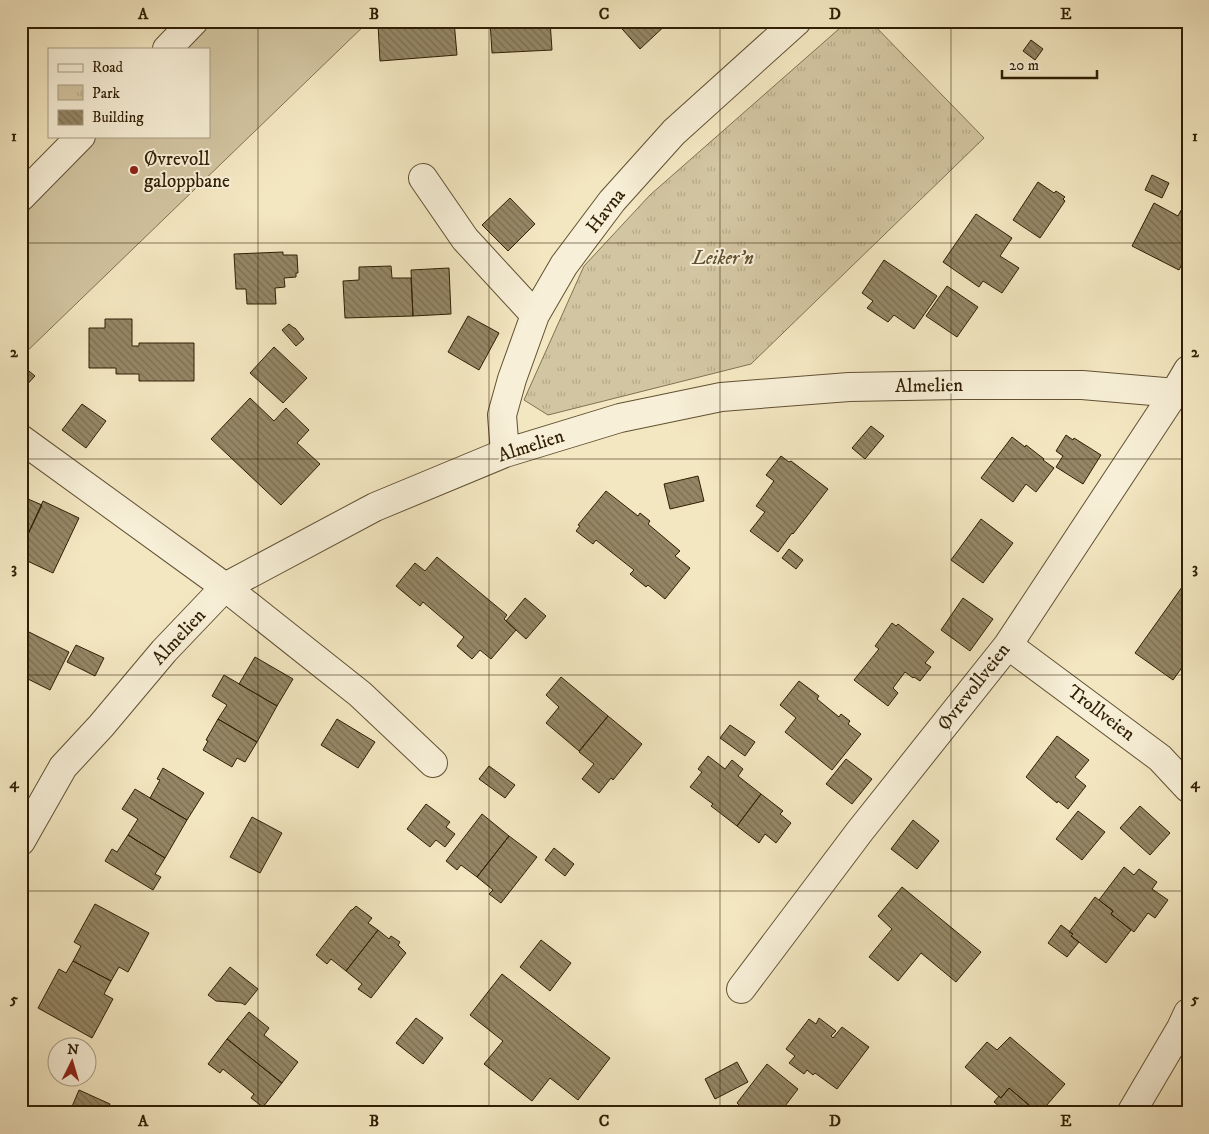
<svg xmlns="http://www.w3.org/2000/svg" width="1209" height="1134" viewBox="0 0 1209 1134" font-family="'IM FELL DW Pica',serif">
  <defs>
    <pattern id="park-tufts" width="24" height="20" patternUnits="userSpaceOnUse" patternTransform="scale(1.25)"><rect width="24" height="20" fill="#d2c5a1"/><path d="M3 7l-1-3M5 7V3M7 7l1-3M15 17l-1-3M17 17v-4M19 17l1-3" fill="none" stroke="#b5a989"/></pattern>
    <pattern id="building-back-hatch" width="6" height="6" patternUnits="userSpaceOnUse" patternTransform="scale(1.25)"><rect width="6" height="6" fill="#958766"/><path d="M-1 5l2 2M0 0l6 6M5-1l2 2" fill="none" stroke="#7a6e52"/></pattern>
  </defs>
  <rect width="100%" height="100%" fill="#f3e7c1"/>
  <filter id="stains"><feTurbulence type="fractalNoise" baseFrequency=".004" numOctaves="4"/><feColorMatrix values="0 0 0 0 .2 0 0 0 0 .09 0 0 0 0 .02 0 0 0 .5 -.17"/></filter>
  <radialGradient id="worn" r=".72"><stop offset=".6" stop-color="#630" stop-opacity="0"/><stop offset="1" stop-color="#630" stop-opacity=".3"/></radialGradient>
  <path fill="#d2c5a1" stroke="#817252" d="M195 21H369L21 357V204L85 136H209V49H169Z"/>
  <path fill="url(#park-tufts)" stroke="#817252" d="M848 21H870L984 138 751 364 548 415 524 400 584 266 650 195Z"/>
  <path fill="url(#building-back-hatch)" stroke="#301f04" d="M414 21H454L457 55 380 61 378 24Z
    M490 21H550L552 50 492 53Z
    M615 21H670L640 49Z
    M1031 40 1043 49 1035 60 1023 51Z
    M1152 175 1169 183 1162 198 1145 190Z
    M1038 182 1054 193 1056 191 1065 197 1063 199 1065 201 1040 238 1013 220Z
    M510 198 535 224 508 251 482 225Z
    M1154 203 1178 216 1185 203 1188 204V252L1179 270 1132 246Z
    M976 214 1012 238 1000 256 1019 268 1002 293 983 281 979 287 943 262Z
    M283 252V255H297L298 273H296V277L284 278 285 287 275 288 276 304H247L246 289H236L234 254Z
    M884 260 937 296 914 329 894 315 888 322 867 308 873 301 862 293Z
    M391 266 392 278H411L413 316 345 318 343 281 359 280V267Z
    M449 268 451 314 413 316 411 270Z
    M947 286 978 307 957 337 926 316Z
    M468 316 499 333 479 370 448 352Z
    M105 319H132V346H139V343H194V381H139V374H116V368H89V328H105Z
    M289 324 294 328H295L304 339 296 346 282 330Z
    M274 347 307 378 283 403 250 373Z
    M24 367 35 376 21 391V370Z
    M250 398 274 421 286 408 309 430 297 443 320 464 281 505 211 439Z
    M82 404 106 421 86 448 62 430Z
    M871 426 884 436 865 459 852 448Z
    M1066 435 1073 440 1074 438 1101 455 1083 484 1056 467 1063 456 1056 451Z
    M1012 437 1025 447 1026 445 1044 459 1043 460 1054 468 1036 492 1026 484 1013 502 981 478Z
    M781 456 789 462 791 461 828 489 793 534 792 533 778 552 750 531 765 512 756 506 774 481 766 475Z
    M698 476 704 501 670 509 664 484Z
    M606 491 638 516 640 513 650 521 648 524 680 551 675 556 690 568 665 599 648 585 646 587 630 574 634 570 596 540 593 544 576 531 580 526 578 525Z
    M21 496 42 505 21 549Z
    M43 501 79 518 53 573 21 558V549Z
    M981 519 1013 543 983 583 951 560Z
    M789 549 803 560 796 569 782 558Z
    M437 557 507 615 504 619 516 630 491 659 480 650 472 659 457 646 464 637 423 602 420 606 396 586 415 563 425 571Z
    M1182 587 1188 591V659L1173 680 1135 653Z
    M525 598 546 616 526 639 506 621Z
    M963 598 993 619 970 651 941 630Z
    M892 623 896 626 898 624 934 652 925 663 931 667 920 681 914 677 913 678 905 672 893 688 898 693 888 706 854 680 879 649 875 646Z
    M21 628 69 652 50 690 26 678 22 687 21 686Z
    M76 645 104 658 95 676 67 662Z
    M255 657 293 679 277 706 239 684Z
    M224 675 277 706 257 742 218 719 227 705 212 696Z
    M561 677 608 716 579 751 546 723 559 707 546 695Z
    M799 681 819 696 817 699 839 717 841 714 850 721 848 724 861 734 832 770 785 732 796 718 780 705Z
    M608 716 642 744 613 780 611 778 599 793 582 779 594 764 579 752Z
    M218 719 257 742 245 762 237 758 232 767 203 750 208 741 206 740Z
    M337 719 375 742 358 768 321 745Z
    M730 725 755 742 745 756 720 738Z
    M1057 736 1089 760 1075 777 1086 786 1068 809 1058 801 1057 803 1026 777Z
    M708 756 725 769 732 760 743 769 738 776 761 794 737 826 711 806 713 804 690 787 702 772 698 769Z
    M846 759 872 779 852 804 826 784Z
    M489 766 515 785 505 798 479 779Z
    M163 768 204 793 187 820 150 798 160 780 157 779Z
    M135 789 187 820 165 858 128 835 138 819 122 809Z
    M761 794 783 811 780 814 791 823 776 843 765 834 759 843 737 826Z
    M426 804 450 822 446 827 455 834 445 847 436 840 430 847 407 829Z
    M1140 806 1170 833 1150 855 1120 828Z
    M1078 811 1105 832 1082 860 1056 839Z
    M482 814 509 836 477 877 461 865 457 870 446 861Z
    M252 817 282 833 260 873 230 857Z
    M913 820 939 841 917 869 891 849Z
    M128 835 165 858 155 874 161 877 153 890 105 861 112 849 117 852Z
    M509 836 537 857 501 903 489 894 493 890 477 877Z
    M554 848 574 864 565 876 545 860Z
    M1124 867 1134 875 1139 869 1157 882 1152 889 1168 900 1155 918 1148 913 1134 932 1111 914 1113 911 1099 900Z
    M902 887 981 952 956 982 921 953 898 981 869 957 892 929 878 916Z
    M1095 897 1113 911 1111 914 1131 930 1106 963 1071 936 1073 934 1069 932Z
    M95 904 149 933 128 972 119 967 111 981 73 961 81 946 74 942Z
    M356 906 372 918 368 923 378 930 346 971 331 959 327 964 316 955 351 910H352Z
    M1061 925 1073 934 1071 936 1079 942 1067 957 1048 943Z
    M378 930 389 939 391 936 400 942 398 945 406 953 371 998 358 989 362 984 346 971Z
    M541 940 571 963 550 991 520 967Z
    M73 961 111 981 104 994 113 999 92 1038 38 1008 59 969 66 973Z
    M230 967 258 989 245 1005 242 1003 216 1001 208 995Z
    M502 974 610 1058 578 1100 550 1078 532 1101 484 1064 503 1041 470 1015Z
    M249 1012 269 1028 264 1035 298 1062 282 1083 227 1039Z
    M416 1018 443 1038 423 1064 396 1043Z
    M819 1018 836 1031 831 1036 833 1038 842 1027 869 1047 837 1089 815 1073 813 1075 807 1070 804 1074 789 1063 795 1056 786 1049 809 1019 816 1024Z
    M1010 1037 1065 1084 1040 1113H1038L1009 1088 1001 1098 965 1067 987 1042 997 1050Z
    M227 1039 282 1083 263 1107 251 1098 254 1094 223 1069 220 1073 208 1064Z
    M737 1062 748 1082 715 1099 705 1079Z
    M767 1064 798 1089 782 1110 786 1113H748L737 1103Z
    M1009 1088 1038 1113H1007L994 1102 999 1096 1001 1098Z
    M79 1090 110 1104 106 1113H80L71 1109Z"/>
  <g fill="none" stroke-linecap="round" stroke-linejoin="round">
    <g stroke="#615133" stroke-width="30">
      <path id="minor" d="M167 49 194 21
        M423 178 465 239 535 315
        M21 197 81 136
        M21 439 225 587 360 694 433 763
        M505 453 502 415 512 379 535 315 564 265 612 201 674 132 797 21
        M1008 645 1160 758 1188 788
        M21 841 63 767 101 726 164 651 225 587 375 507 505 453 620 418 721 397 849 387 960 385H1082L1188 394
        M741 989 860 831 1008 645 1175 392 1188 370
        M1131 1113 1181 1028 1188 1013"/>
    </g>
    <use href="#minor" stroke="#f7efd7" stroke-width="28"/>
  </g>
  <path fill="none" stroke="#301f04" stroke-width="1" stroke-opacity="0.55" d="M258 21V1113M489 21V1113M720 21V1113M951 21V1113M21 243H1188M21 459H1188M21 675H1188M21 891H1188"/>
  <circle fill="#8f2418" stroke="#f7efd7" stroke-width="2" cx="134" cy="170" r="5"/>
  <g text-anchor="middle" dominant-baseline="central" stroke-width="4" stroke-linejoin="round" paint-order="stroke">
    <g font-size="19" fill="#301f04" stroke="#f7efd7" text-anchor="start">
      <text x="144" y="159">Øvrevoll<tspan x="144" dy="22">galoppbane</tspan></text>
    </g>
    <g font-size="19" fill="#301f04" stroke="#f7efd7">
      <text transform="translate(606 211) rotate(-52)">Havna</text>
      <text transform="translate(929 386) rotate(-1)">Almelien</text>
      <text transform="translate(531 446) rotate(-18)">Almelien</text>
      <text transform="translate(179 637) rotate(-47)">Almelien</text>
      <text transform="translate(974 687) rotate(-52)">Øvrevollveien</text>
      <text transform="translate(1101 713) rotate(37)">Trollveien</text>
    </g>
    <g font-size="19" font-style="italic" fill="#615133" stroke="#f7efd7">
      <text x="723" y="258">Leiker'n</text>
    </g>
  </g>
  <rect width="1209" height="1134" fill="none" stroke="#f3e7c1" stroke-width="55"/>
  <rect x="48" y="48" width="162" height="90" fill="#f7efd7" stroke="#a79c83"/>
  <rect x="58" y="64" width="25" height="8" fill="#f7efd7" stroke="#a79c83"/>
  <text x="92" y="72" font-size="15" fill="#301f04">Road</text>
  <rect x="58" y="85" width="25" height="15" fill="url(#park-tufts)" stroke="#a79c83"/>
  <text x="92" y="98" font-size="15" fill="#301f04">Park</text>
  <rect x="58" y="110" width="25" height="15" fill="url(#building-back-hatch)" stroke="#a79c83"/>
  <text x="92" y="122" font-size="15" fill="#301f04">Building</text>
  <g transform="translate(72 1062) rotate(5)"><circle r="24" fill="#f7efd7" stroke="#a79c83"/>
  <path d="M0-4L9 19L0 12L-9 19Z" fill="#8f2418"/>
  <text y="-8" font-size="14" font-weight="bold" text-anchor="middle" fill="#301f04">N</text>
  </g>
  <path d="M1002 70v8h95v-8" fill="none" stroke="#301f04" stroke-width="2.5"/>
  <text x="1009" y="70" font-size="15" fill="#301f04" stroke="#f7efd7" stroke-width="4" paint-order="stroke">20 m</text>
  <rect x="28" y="28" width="1154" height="1078" fill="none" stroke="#301f04" stroke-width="2"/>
  <g font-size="16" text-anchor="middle" font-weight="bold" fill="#301f04">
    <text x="143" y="19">A</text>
    <text x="374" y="19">B</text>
    <text x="604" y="19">C</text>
    <text x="835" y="19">D</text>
    <text x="1066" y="19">E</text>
    <text x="14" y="141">1</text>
    <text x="1195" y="141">1</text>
    <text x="14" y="357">2</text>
    <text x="1195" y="357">2</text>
    <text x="14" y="573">3</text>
    <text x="1195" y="573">3</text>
    <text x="14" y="788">4</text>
    <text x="1195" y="788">4</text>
    <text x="14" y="1004">5</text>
    <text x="1195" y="1004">5</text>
    <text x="143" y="1126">A</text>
    <text x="374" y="1126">B</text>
    <text x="604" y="1126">C</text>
    <text x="835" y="1126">D</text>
    <text x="1066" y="1126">E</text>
  </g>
  <rect width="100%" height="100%" filter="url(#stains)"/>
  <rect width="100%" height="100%" fill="url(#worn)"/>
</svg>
